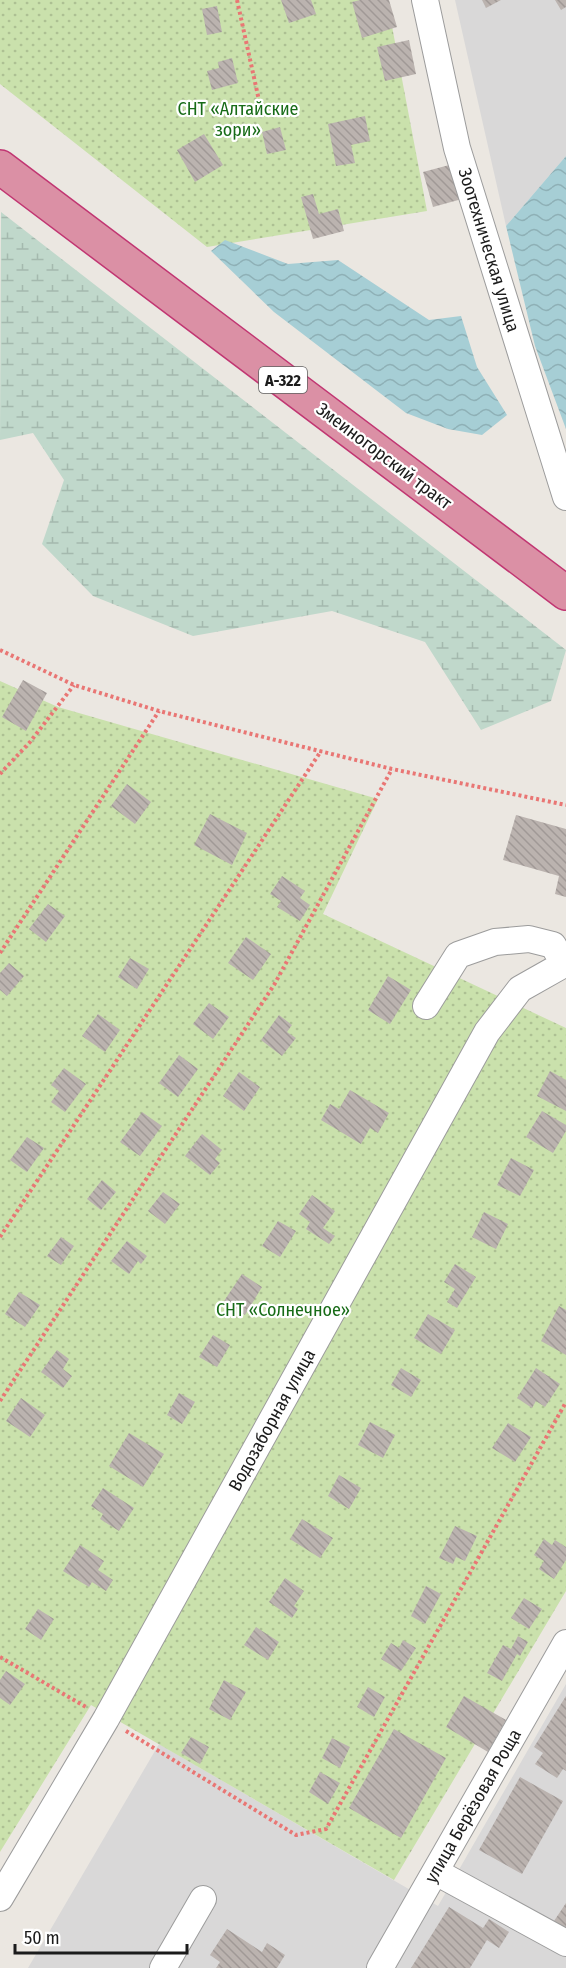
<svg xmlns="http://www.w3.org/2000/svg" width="566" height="1968" viewBox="0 0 566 1968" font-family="'Fira Sans Condensed',sans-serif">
  <defs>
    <pattern id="grass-dots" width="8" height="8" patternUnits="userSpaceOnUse" patternTransform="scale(1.5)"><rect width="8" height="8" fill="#cae1ac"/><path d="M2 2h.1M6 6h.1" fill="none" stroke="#adc093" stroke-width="1.8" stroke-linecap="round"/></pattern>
    <pattern id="wetland-marsh" width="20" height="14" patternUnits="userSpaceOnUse" patternTransform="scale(1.5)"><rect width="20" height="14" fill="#c0d8cb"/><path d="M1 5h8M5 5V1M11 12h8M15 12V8" fill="none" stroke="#a4b9ae"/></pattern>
    <pattern id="water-waves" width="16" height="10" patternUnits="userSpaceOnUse" patternTransform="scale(1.5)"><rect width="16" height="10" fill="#a6ced5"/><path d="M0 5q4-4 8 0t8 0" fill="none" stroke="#8eb0b6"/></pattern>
    <pattern id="building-back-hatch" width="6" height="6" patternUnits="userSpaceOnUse" patternTransform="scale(1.5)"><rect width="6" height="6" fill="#bbb3af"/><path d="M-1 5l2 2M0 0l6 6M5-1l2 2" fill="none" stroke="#a09996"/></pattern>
  </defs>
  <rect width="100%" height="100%" fill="#ebe7e1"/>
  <path fill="#d9d8d8" d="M455 0H566V156L506 226Z
    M566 1684V1968H28L159 1744 438 1906Z"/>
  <path fill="url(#grass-dots)" d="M0 0H387L427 211 207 247 0 84Z
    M0 681 58 707 378 799 323 914 566 1028V1591L394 1880 91 1705 0 1852Z"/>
  <path fill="url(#wetland-marsh)" d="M1 212 566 650 551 701 481 730 425 642 332 611 193 636 93 596 42 544 64 480 33 433 0 440Z"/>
  <path fill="url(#water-waves)" d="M566 156V429L535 346 506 226Z
    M225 240 288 264 338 260 429 320 461 316 477 367 507 415 482 435 448 429 406 413 274 312 211 251Z"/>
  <path fill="url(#building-back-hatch)" d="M281 0H311L316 14 289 23Z
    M360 0H389L397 27 362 38 352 2Z
    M482 0H501L486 8Z
    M555 0H566V7L561 10Z
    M217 6 222 32 207 35 202 9Z
    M409 40 416 74 385 81 377 47Z
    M232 58 238 83 212 90 207 71 219 68 218 62Z
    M365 116 370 141 351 145 355 163 336 166 328 124Z
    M280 127 286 150 267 154 262 132Z
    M204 134 223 165 195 182 177 150Z
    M453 164 462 199 433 207 423 172Z
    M313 194 319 214 338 209 344 231 313 239 301 197Z
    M23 680 47 693 26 731 2 717Z
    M127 784 151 802 135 824 111 806Z
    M210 814 247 833 232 865 194 845Z
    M516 815 566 829V897L555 894 559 876 503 860Z
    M282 876 305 891 300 898 310 905 300 921 277 907 281 901 270 894Z
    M48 904 65 916 46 942 29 929Z
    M246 937 271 954 253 980 228 963Z
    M130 958 149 969 137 989 118 977Z
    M9 963 24 976 7 996 0 990V973Z
    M388 976 411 990 390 1024 368 1010Z
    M209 1003 229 1017 213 1039 193 1024Z
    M98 1014 120 1030 105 1052 82 1036Z
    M279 1015 292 1025 287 1032 296 1038 282 1056 261 1040Z
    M179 1055 198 1069 178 1097 159 1083Z
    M64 1068 86 1084 65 1112 51 1102 59 1091 51 1085Z
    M550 1071 566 1080V1111L537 1096Z
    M239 1072 260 1087 244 1111 223 1096Z
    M350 1090 389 1113 378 1133 370 1128 361 1144 321 1120 330 1104 339 1109Z
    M542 1111 566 1125V1131L553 1153 526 1137Z
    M142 1112 162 1126 140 1156 120 1142Z
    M202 1134 222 1150 215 1159 220 1163 210 1175 185 1156Z
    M27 1137 44 1148 27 1172 10 1160Z
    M511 1158 534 1170 520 1196 497 1185Z
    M102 1180 116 1192 101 1210 87 1199Z
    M163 1192 180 1204 165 1224 148 1211Z
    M312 1195 335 1211 323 1228 335 1236 329 1244 306 1229 310 1222 299 1214Z
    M484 1212 508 1224 496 1249 472 1237Z
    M278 1221 296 1231 280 1257 262 1246Z
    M61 1237 74 1246 61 1265 47 1256Z
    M127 1241 147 1256 141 1264 138 1261 129 1274 111 1261Z
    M455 1264 476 1277 457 1308 447 1302 455 1289 444 1282Z
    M242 1274 262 1287 245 1315 224 1301Z
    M19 1292 40 1305 25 1327 5 1314Z
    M559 1306 566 1310V1355L541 1341Z
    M428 1314 455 1330 441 1354 414 1338Z
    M213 1335 230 1345 217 1367 199 1357Z
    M57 1350 69 1359 63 1369 72 1376 63 1388 41 1372Z
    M401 1368 421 1380 411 1397 391 1385Z
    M536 1368 560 1384 545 1407 536 1401 532 1408 517 1398Z
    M179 1393 195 1402 182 1424 167 1415Z
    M21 1398 45 1415 30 1437 6 1421Z
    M370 1422 395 1435 383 1458 358 1445Z
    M508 1423 531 1437 515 1462 492 1448Z
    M129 1433 164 1454 143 1487 109 1466Z
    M339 1475 361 1488 349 1509 328 1496Z
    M103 1488 134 1508 119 1531 100 1519 103 1514 91 1506Z
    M302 1519 333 1538 320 1558 290 1539Z
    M455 1526 477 1536 465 1561 456 1557 453 1564 439 1558Z
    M544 1539 552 1545 555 1540 566 1547V1560L554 1579 539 1569 544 1561 534 1555Z
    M80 1545 104 1561 98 1570 113 1580 106 1591 92 1582 89 1587 63 1571Z
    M285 1578 304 1591 294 1606 298 1609 292 1618 269 1602Z
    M426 1586 441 1594 425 1624 411 1616Z
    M524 1598 542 1609 529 1629 511 1618Z
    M38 1609 54 1619 41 1640 25 1629Z
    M256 1627 279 1642 268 1660 244 1645Z
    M518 1636 528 1642 520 1656 517 1654 502 1681 487 1673 503 1645 511 1649Z
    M403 1640 416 1648 401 1671 381 1659 391 1643 399 1648Z
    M6 1671 25 1684 10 1705 0 1698V1680Z
    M224 1680 246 1692 230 1720 209 1709Z
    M368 1687 385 1697 374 1717 357 1707Z
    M464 1696 506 1720 488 1752 446 1727Z
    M566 1696V1771L563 1769 557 1778 535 1764 543 1753 534 1747Z
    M394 1729 446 1758 401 1838 349 1808Z
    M191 1737 209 1747 200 1764 181 1753Z
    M332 1738 350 1747 340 1768 322 1758Z
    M320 1772 340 1783 328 1804 309 1792Z
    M520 1777 563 1801 522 1874 479 1850Z
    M566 1903V1929L554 1921Z
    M449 1907 483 1928 489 1919 509 1932 499 1948 487 1940 470 1968H411Z
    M227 1929 262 1952 267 1943 285 1955 277 1968H216L220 1962 210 1955Z"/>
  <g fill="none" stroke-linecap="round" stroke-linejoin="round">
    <g stroke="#9c9c9c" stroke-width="28">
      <path id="minor" d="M425 0 457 148 566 497
        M426 1006 458 955 495 942 529 939 553 945 564 964
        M436 1872 566 1943
        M0 1898 106 1719 487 1032 520 989 566 963
        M163 1968 203 1899
        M380 1968 566 1643"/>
    </g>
    <g stroke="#c13672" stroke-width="36">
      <path id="highway" d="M0 167 566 593"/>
    </g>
    <path stroke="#e97674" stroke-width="4" stroke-dasharray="3 3" stroke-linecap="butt" d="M237 0 260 105
      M0 650 74 685 159 711 392 769 566 805
      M0 774 30 742 74 685
      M0 953 159 711
      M0 1237 321 751
      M0 1401 274 985 392 769
      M0 1657 86 1707
      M126 1731 296 1835 326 1829 566 1402"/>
    <use href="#minor" stroke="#fff" stroke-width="26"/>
    <use href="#highway" stroke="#db90a5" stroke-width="33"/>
  </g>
  <g text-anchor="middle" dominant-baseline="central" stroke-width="4.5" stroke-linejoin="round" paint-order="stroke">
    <rect fill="#fff" stroke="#5f5f5f" stroke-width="1.5" x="259" y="367" width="48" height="26" rx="4.5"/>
    <g font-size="16" font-weight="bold" fill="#1b1b1b">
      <text x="283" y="380">А-322</text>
    </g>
    <g font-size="18" fill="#176b17" stroke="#fff">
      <text x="238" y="109">СНТ «Алтайские<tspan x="238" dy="21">зори»</tspan></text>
      <text x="283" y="1310">СНТ «Солнечное»</text>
    </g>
    <g font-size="18" fill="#1b1b1b" stroke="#fff">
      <text transform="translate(489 250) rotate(73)">Зоотехническая улица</text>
      <text transform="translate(384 456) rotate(37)">Змеиногорский тракт</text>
      <text transform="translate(272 1420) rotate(-61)">Водозаборная улица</text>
      <text transform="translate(473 1806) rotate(-60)">улица Берёзовая Роща</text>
    </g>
  </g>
  <path d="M15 1944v9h172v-9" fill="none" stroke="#1b1b1b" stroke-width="3"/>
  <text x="24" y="1944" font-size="18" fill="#1b1b1b" stroke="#ffffff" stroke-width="4.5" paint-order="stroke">50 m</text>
</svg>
